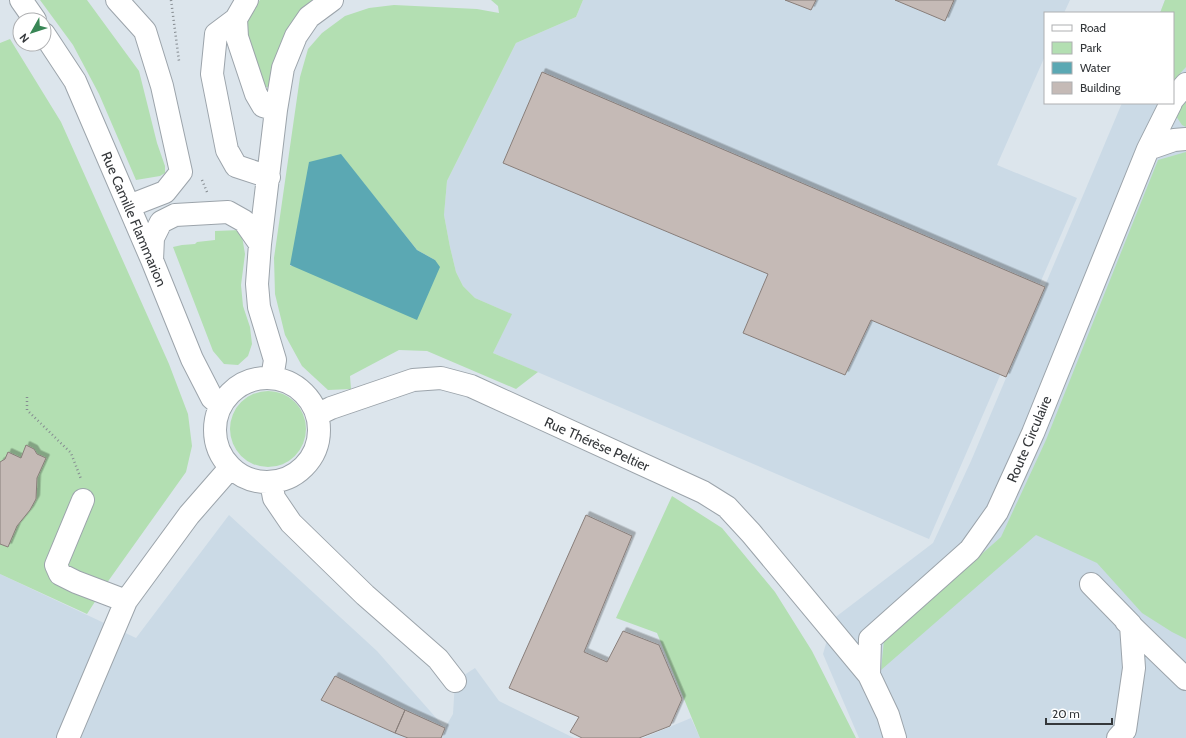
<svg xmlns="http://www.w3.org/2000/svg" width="1186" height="738" viewBox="0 0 1186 738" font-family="Cabin,sans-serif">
  <defs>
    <filter id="shadow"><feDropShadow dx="3.5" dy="-3.5" stdDeviation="0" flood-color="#0004"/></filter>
  </defs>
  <rect width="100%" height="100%" fill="#dce5ec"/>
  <path fill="#cbdae6" d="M583 0H1070L1064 13H1045V56L997 165 1077 198 929 539 493 353 511 314 475 298 463 286 456 272 450 247 444 215 447 181 516 43 576 17Z
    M1165 0H1186V738H859L823 654 833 619 933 543 971 461 1122 103H1173V13H1160Z
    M229 515 377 651 445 728 453 714 455 681 475 668 499 701 574 738H0V574L136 638Z
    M691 718 700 738H643Z"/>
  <path fill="#b3dfb2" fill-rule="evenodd" d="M40 0H87L139 71 157 143 165 166V173L160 176 136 180 99 94 73 45Z
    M260 0H315L271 88 266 87 245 40 247 17Z
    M491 0H583L576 17 516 43 447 181 444 215 450 247 456 272 463 286 475 298 512 314 493 353 538 372 516 389 427 351 399 350 350 376 351 389 328 390 302 366 285 335 275 294 274 258 300 77 308 49 322 33 345 16 369 8 394 5 477 9 499 13 498 6ZM341 155 417 250 435 260 290 266Z
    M1165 0H1186V67L1173 81V13H1160Z
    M10 39 61 122 169 364 188 414 192 446 186 472 109 580 87 614 0 574V43Z
    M1186 99V127L1182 125 1176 116 1178 110Z
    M1186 152V639L1172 632 1142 613 1097 563 1036 535 881 670 884 640 1001 537 1046 440 1158 160Z
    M241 230 245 254 241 285 243 306 250 327 252 344 248 356 238 365 224 364 213 351 173 247 182 245 195 244 197 242 215 240V231Z
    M230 429a38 38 0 1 1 76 0a38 38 0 1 1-76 0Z
    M672 496 722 528 775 592 812 651 856 738H700L657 633 616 618Z"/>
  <path fill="#5ba8b3" d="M341 154 417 250 435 260 440 267 417 320 290 265 309 162Z"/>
  <path fill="#c5bab6" stroke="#887e7a" filter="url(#shadow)" d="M785 0H816L811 10Z
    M895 0H954L945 21Z
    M542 72 1045 287 1006 377 871 320 845 375 743 333 768 274 503 163Z
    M26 445 34 449 37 454 46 458 37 478 36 499 30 510 17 526 8 547 0 544V462L5 459 8 452 21 458Z
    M586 515 632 536 584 652 607 662 623 631 659 645 682 699 670 726 639 738H582L570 732 579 717 509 688Z
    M335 676 405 710 395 733 321 700Z
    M405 710 445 728 441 738H408L395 733Z"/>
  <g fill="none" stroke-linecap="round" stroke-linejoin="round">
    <g stroke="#9ca4ab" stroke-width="24">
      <path id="minor" d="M21 0 35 20
        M117 0 145 31 162 86 181 172 165 192 129 206
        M247 0 236 19 216 34 212 74 227 150 236 166 269 177
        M236 19 237 37 256 94 263 106 276 110
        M44 34 75 81 152 260 192 359 212 398 220 405
        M1173 99 1186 84
        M1148 149 1174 140 1186 139
        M152 260 153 238 161 222 175 215 228 212 244 221 260 244
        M215 430a52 52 0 1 1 104 0a52 52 0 1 1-104 0Z
        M272 378 275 360 259 307 257 284 260 244 276 110 283 68 296 36 309 17 332 0
        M317 415 331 408 413 380 441 378 471 386 703 492 727 507 751 533 869 675
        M271 482 274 498 291 523 365 595 438 659 455 681
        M83 500 56 565 60 574 76 582 126 601
        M1091 584 1131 625 1134 668 1125 730 1118 738
        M1126 621 1186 679
        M68 738 126 601 189 515 230 468
        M895 738 888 715 869 675 870 639 970 550 997 512 1033 433 1148 149 1171 103"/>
    </g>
    <path stroke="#868c91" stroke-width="2.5" stroke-dasharray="1 3" stroke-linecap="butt" d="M171 0 179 61
      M202 180 207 192
      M27 397V410L71 453 81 479"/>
    <use href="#minor" stroke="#fff" stroke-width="22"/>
  </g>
  <g text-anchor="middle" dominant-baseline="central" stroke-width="3" stroke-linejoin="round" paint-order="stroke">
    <g font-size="14" fill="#35383b" stroke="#fff">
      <text transform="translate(134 219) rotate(67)">Rue Camille Flammarion</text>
      <text transform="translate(1029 439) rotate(-67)">Route Circulaire</text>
      <text transform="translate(597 444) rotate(24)">Rue Thérèse Peltier</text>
    </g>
  </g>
  <rect x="1044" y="12" width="130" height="92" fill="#ffffff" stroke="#aeafb1"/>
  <rect x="1052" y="25" width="20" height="6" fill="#ffffff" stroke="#aeafb1"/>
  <text x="1080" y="32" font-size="12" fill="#35383b">Road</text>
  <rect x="1052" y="42" width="20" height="12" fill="#b3dfb2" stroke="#aeafb1"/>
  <text x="1080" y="52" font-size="12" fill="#35383b">Park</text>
  <rect x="1052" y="62" width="20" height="12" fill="#5ba8b3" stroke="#aeafb1"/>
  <text x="1080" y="72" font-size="12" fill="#35383b">Water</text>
  <rect x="1052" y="82" width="20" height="12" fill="#c5bab6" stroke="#aeafb1"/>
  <text x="1080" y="92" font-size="12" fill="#35383b">Building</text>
  <g transform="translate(32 32) rotate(231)"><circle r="19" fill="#ffffff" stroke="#aeafb1"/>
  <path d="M0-3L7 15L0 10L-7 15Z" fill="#388655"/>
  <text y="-6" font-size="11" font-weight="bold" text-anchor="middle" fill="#35383b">N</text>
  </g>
  <path d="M1046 718v6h66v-6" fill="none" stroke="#35383b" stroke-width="2"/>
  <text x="1052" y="718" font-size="12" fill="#35383b" stroke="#ffffff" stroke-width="3" paint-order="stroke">20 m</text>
</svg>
